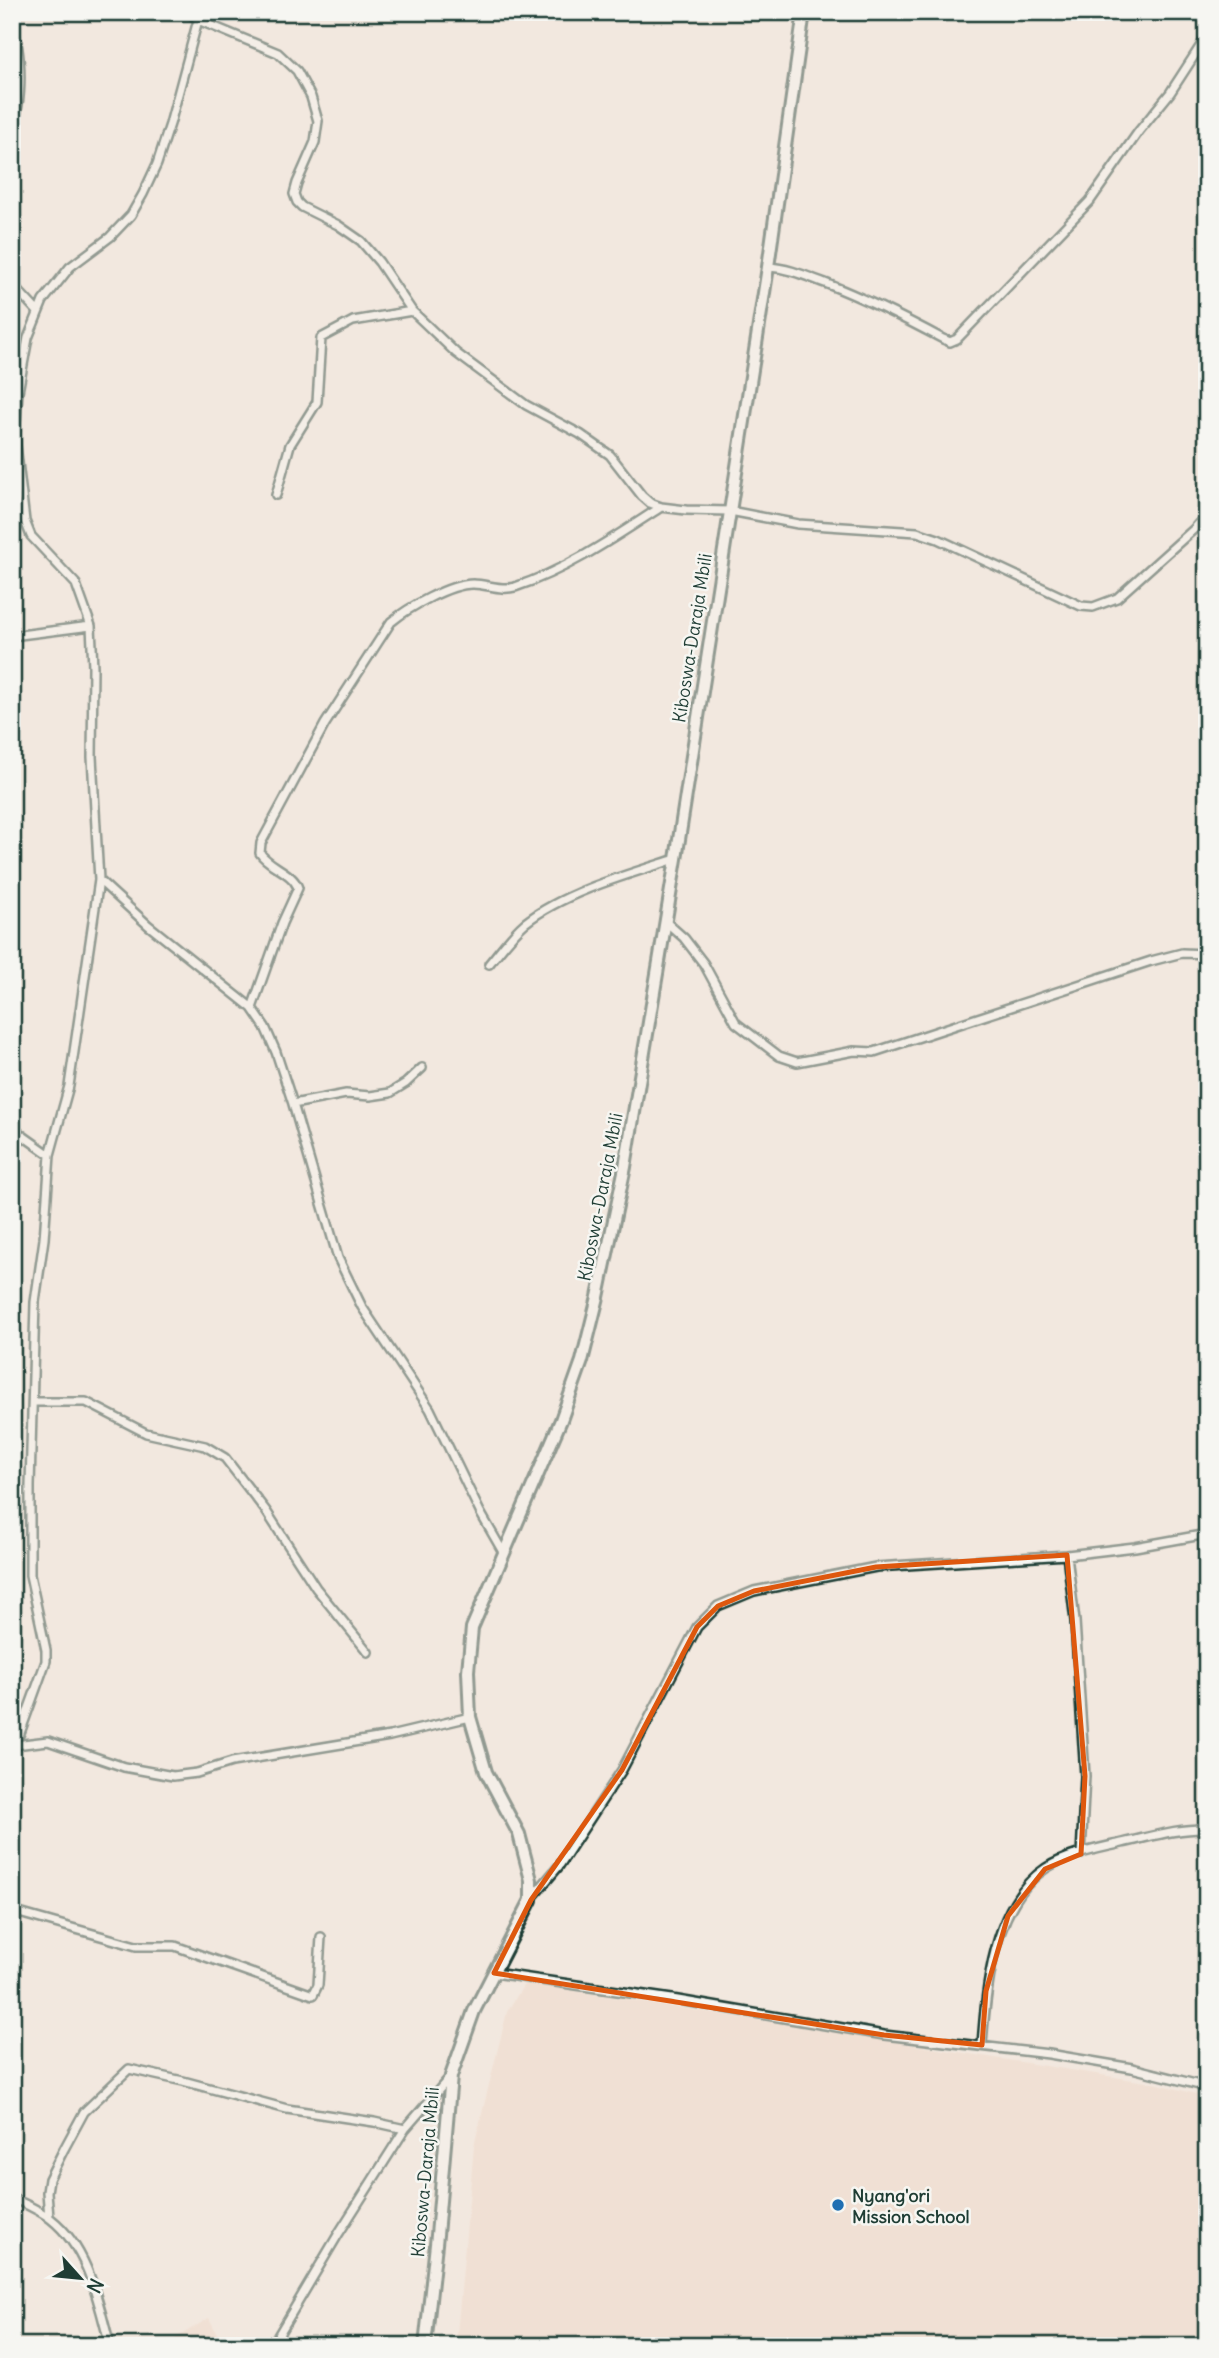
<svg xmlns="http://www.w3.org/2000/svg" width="1219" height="2358" viewBox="0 0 1219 2358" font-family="Delius,sans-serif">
  <rect width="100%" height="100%" fill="#f2e8df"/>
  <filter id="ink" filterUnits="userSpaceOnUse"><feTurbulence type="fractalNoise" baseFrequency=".0143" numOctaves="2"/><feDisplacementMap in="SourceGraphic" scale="14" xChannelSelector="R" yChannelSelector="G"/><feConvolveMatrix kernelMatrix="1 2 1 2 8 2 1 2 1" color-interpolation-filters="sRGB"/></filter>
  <g filter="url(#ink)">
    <path fill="#eed8c8" d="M525 1983 1158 2084 1207 2097V2346H456L474 2146 507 2012Z
      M209 2318 223 2346H163Z"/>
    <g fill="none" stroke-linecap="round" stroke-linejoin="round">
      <g stroke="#1f3d34" stroke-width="12">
        <path id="street" d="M189 12 198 20 278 53 297 71 311 97 318 121 315 142 297 183 294 194 297 202 302 207 338 225 361 241 379 262 412 311 456 353 526 405 580 434 610 455 642 496 650 503 661 507 686 510 730 511 798 524 917 532 938 539 1081 606 1093 607 1117 598 1194 529 1207 514
          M12 27C22 50 23 102 12 126
          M768 267C788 268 806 276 825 283 866 299 904 318 943 339L950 342 957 339 1090 201 1139 131 1170 93 1207 36
          M12 284 38 312
          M276 495 290 445 317 402 321 338 353 321 412 311
          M12 636 91 626
          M99 880 148 925 252 1008 265 1027 276 1052 293 1104 338 1258 362 1307 430 1409 480 1512 503 1552
          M666 922 684 938 704 964 736 1023 779 1056 797 1062 854 1051 874 1052 1151 961 1182 953 1207 954
          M489 964C500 951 511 935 525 923 564 892 629 874 676 859
          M252 1008 282 923 298 888C293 872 269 867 260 853L261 843 325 724 391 622C408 608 449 584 473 584 487 584 501 591 515 587 567 570 615 537 661 507
          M293 1104 346 1094 370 1096 390 1093 406 1083 422 1068
          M12 1128 50 1155 44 1239 35 1302 30 1486V1575L46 1650V1661L20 1733 12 1748
          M50 1155 69 1086 99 880 92 757 93 667 91 626 76 584 31 536 25 521 15 437 18 392 28 338 43 301 70 267 110 237 131 215 143 194 157 164 170 124 198 20
          M33 1402H86L146 1433 205 1446 225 1458 266 1511 316 1588 368 1652
          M1067 1555 1075 1621 1085 1776 1081 1854
          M15 1745 48 1741 124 1767 173 1776 197 1773 232 1762 390 1736 470 1717
          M531 1899 559 1866 622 1770 697 1627 718 1606 754 1591 876 1567 1067 1555 1135 1547 1207 1534
          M12 1911 136 1946H175L313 1995 318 1985 321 1937
          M494 1973 672 1999 884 2035 1049 2054 1132 2068 1207 2087
          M982 2045C986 1989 993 1903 1046 1868 1068 1854 1097 1849 1122 1843 1150 1837 1178 1828 1207 1829
          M12 2198C25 2204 40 2210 51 2219 89 2249 98 2302 110 2346
          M49 2217 47 2192 49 2179 64 2149 84 2112 129 2069 183 2081 287 2109 374 2122 405 2129
          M272 2346 339 2233 405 2129 451 2076"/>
      </g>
      <g stroke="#1f3d34" stroke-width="16">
        <path id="secondary" d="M425 2346 437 2235 451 2076 474 2011 531 1900V1880L519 1834 486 1772 470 1717 468 1671 472 1628 561 1420 582 1361 598 1297 625 1167 676 859 768 267 804 12"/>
      </g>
      <use href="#street" stroke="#f6f6f2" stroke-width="7"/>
      <use href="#secondary" stroke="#f6f6f2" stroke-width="10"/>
    </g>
  </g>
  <path d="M0 0H1219V2358H0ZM1067 1555 1085 1776 1081 1854 1045 1869 1008 1916 986 1991 982 2045 884 2035 494 1973 531 1900 622 1770 697 1627 718 1606 754 1591 876 1567Z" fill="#f2e8df" fill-opacity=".55" fill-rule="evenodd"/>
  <path fill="none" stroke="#de580e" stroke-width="5" stroke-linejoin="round" d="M1067 1555 1085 1776 1081 1854 1045 1869 1008 1916 986 1991 982 2045 884 2035 494 1973 531 1900 622 1770 697 1627 718 1606 754 1591 876 1567Z"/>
  <circle fill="#1f6fb2" stroke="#f6f6f2" stroke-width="2.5" cx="838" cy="2205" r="7"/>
  <g text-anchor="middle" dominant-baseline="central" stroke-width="5" stroke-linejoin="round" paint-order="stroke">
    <g font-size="18" fill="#1f3d34" stroke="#f6f6f2">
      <text transform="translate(692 638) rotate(-81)">Kiboswa-Daraja Mbili</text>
      <text transform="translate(600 1197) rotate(-79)">Kiboswa-Daraja Mbili</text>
      <text transform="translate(425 2172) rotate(-85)">Kiboswa-Daraja Mbili</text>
    </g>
    <g font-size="18" font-weight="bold" fill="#1f3d34" stroke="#f6f6f2" text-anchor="start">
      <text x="852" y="2195">Nyang'ori<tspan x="852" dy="21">Mission School</tspan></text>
    </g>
  </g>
  <rect width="1219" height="2358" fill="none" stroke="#f6f6f2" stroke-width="42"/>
  <rect x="21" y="21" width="1177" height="2316" fill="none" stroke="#1f3d34" stroke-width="2.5" filter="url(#ink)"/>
  <g transform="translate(80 2278) rotate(117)" stroke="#f6f6f2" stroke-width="5" paint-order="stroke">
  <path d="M0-5L12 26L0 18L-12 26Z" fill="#1f3d34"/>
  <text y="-10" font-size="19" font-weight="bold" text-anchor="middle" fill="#1f3d34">N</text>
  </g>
</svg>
